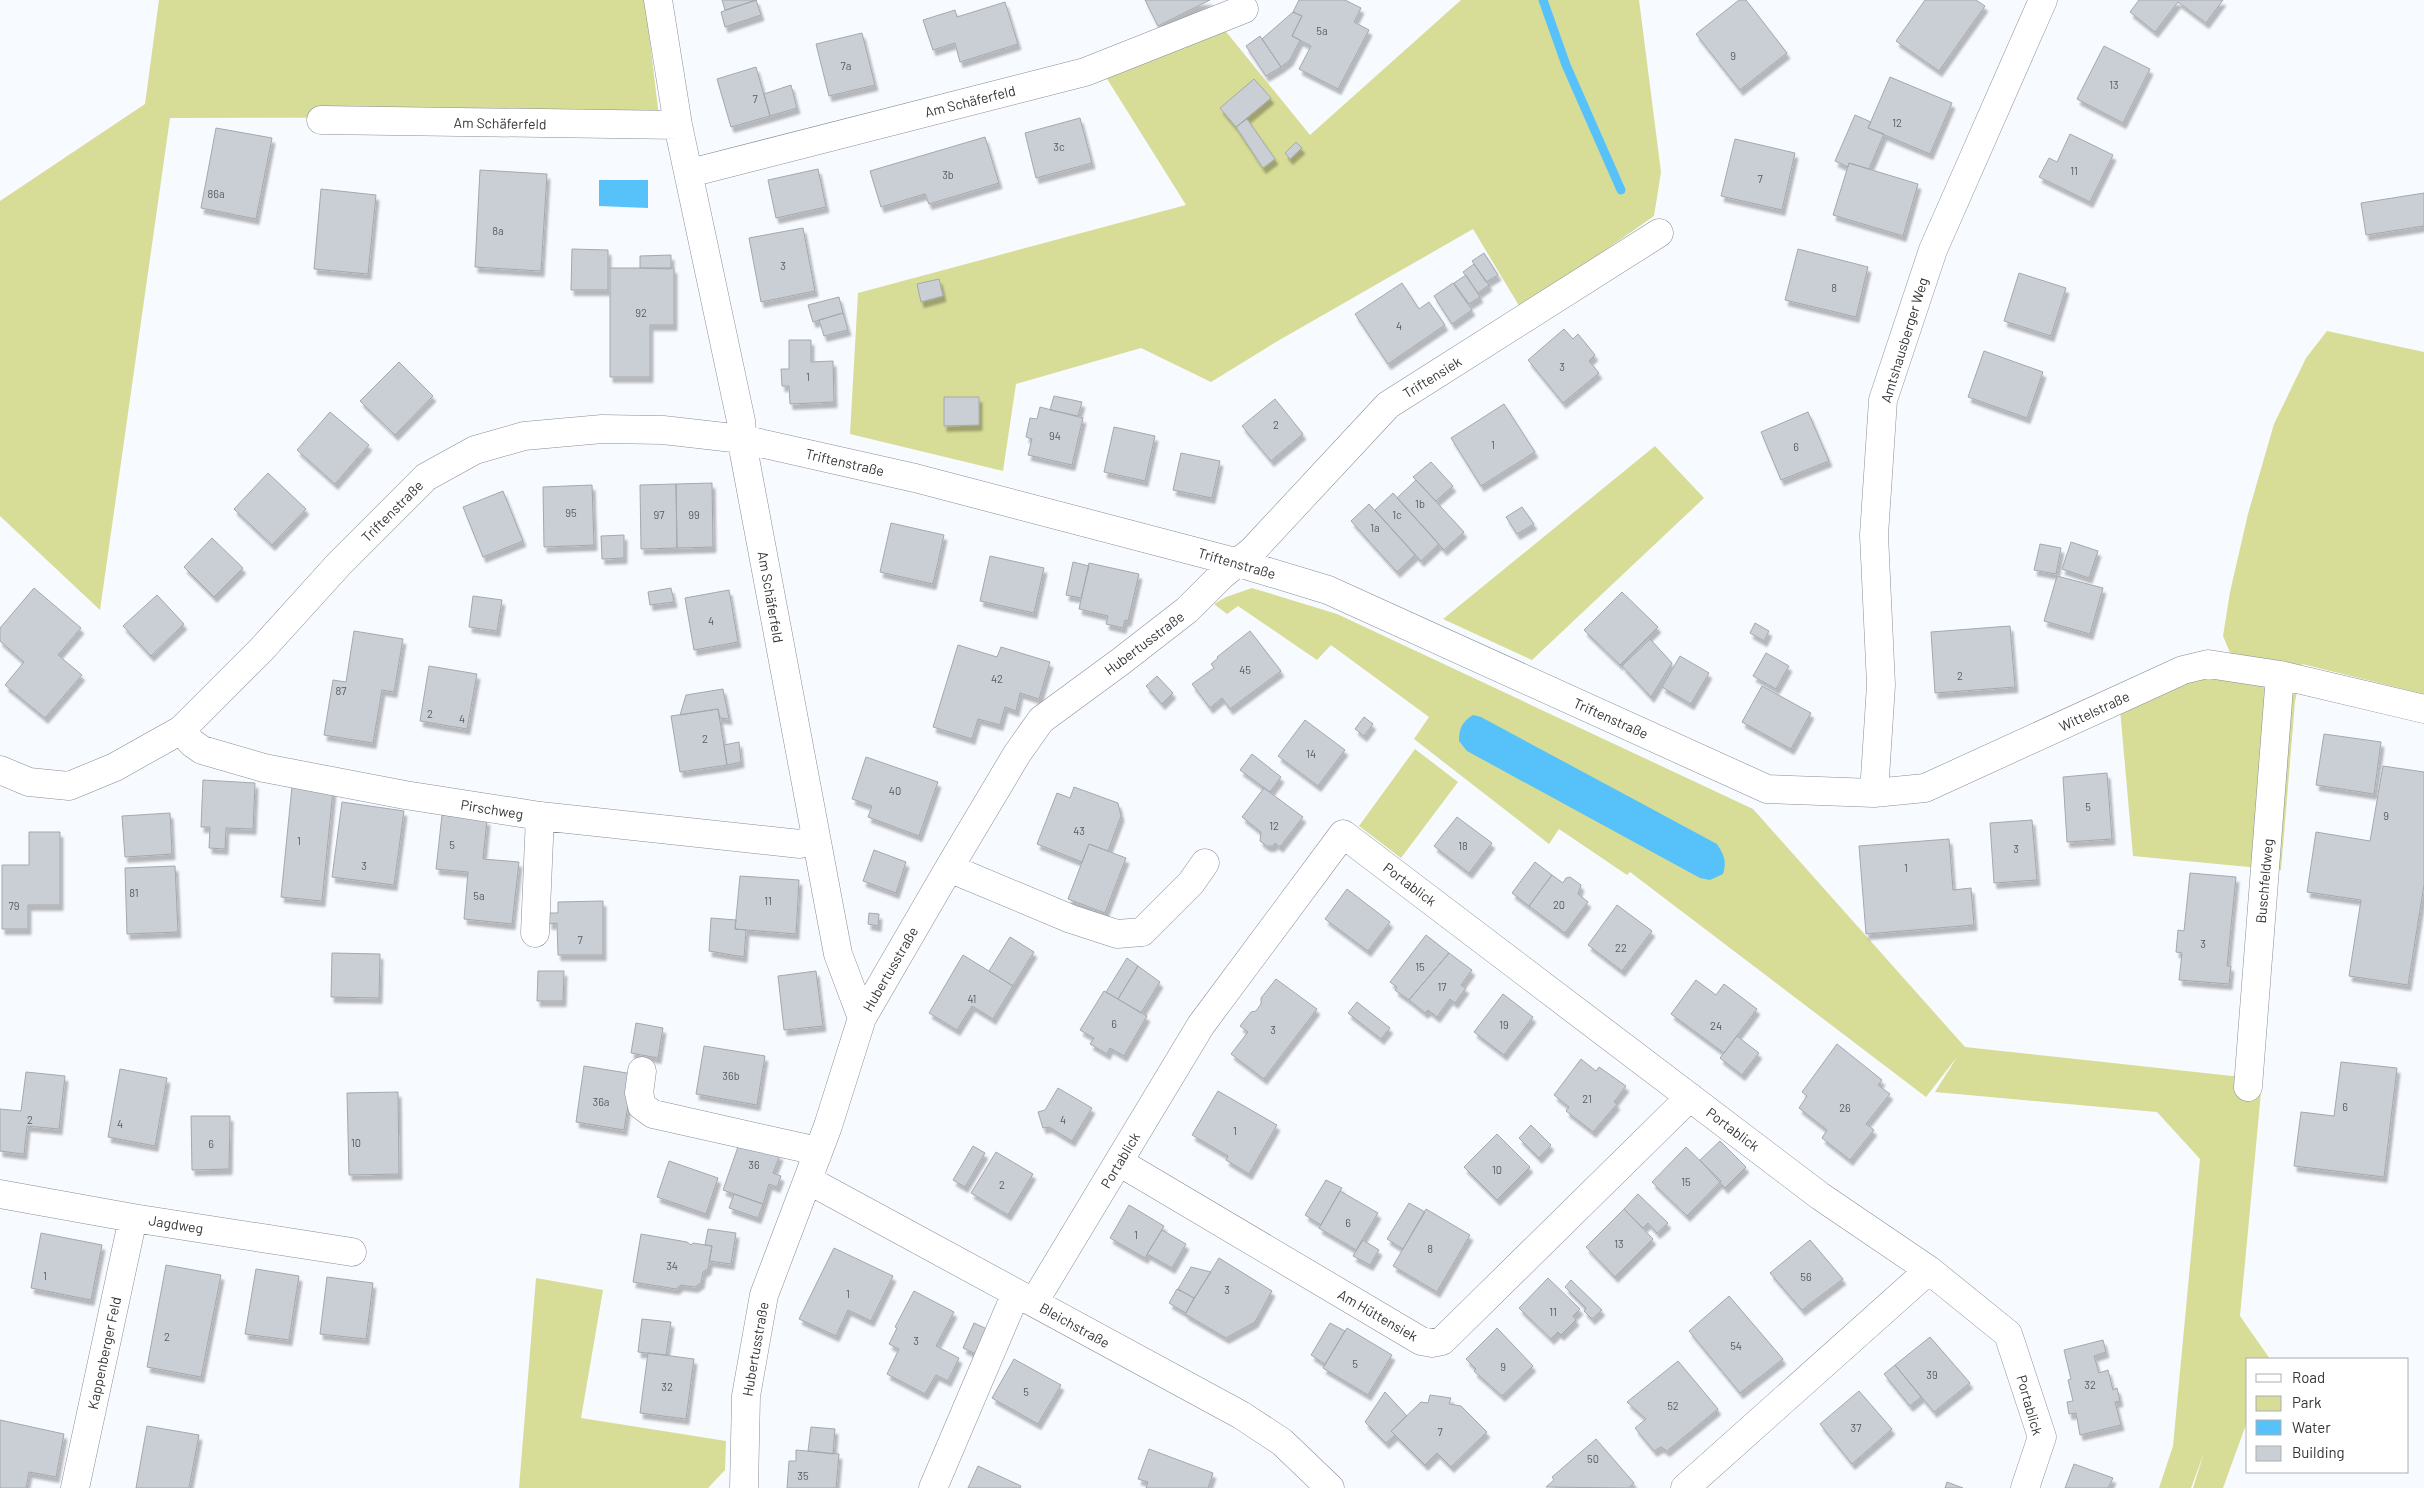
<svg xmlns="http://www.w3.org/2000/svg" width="2424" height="1488" viewBox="0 0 2424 1488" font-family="Barlow,sans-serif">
  <defs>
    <filter id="shadow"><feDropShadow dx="3" dy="5.5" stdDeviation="1" flood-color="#0004"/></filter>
  </defs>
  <rect width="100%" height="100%" fill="#f7faff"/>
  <path fill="#d7dd96" d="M159 0H645L659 117 170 118 100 610 0 516V201L145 104Z
    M1461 0H1639L1661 172 1654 216 1521 309 1473 229 1276 342 1211 382 1141 348 1016 384 1003 471 850 434 858 293 1186 205 1104 74 1223 28 1310 135Z
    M2327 331 2424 352V694L2302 664 2295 702 2281 870 2133 856 2120 709 2231 655 2223 636 2230 592 2248 514 2274 424 2306 358Z
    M1655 446 1704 498 1532 660 1443 619Z
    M1252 588 1337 614 1753 809 1965 1047 2232 1076 2263 1071 2240 1316 2270 1359H2248V1419L2223 1488H2193L2204 1453 2191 1488H2159L2173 1446 2200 1159 2157 1112 1935 1092 1957 1057 1926 1097 1630 872 1627 875 1559 829 1549 844 1414 739 1429 717 1331 645 1317 660 1238 606 1227 614 1214 604 1226 597Z
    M1415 749 1458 782 1401 858 1359 826Z
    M536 1278 603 1290 581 1418 726 1441 725 1470 708 1488H519Z"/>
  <path fill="#57c2f9" d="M599 180H648V208L599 206Z
    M1473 715 1481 717 1717 844C1724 855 1727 861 1723 874L1710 880 1700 878 1467 751 1459 741C1459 728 1462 722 1473 715Z"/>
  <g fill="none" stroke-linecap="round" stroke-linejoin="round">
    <path stroke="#57c2f9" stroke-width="9" d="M1543 0 1566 65 1621 190"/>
  </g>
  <path fill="#cacfd6" stroke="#a4a8af" filter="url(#shadow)" d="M722 0H757L725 10Z
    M756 0 761 15 725 27 721 12Z
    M1145 0H1210L1158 26Z
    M1299 0H1345L1361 8 1354 22 1369 30 1338 89 1299 69 1311 46 1292 36 1302 16 1293 12Z
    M1739 0H1746L1787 53 1740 90 1696 34Z
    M1925 0H1976L1985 6 1939 71 1896 41Z
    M2139 0H2223L2206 23 2178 2 2155 32 2130 12Z
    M1005 2 1018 44 960 62 955 43 933 50 923 20 955 10 957 17Z
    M1293 12 1302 16 1292 36 1300 40 1290 60 1281 67 1262 39Z
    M862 33 875 85 829 96 816 44Z
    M1260 36 1281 67 1266 76 1246 46Z
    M2104 46 2150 69 2123 123 2077 99Z
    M756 67 770 116 731 127 717 79Z
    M1890 77 1952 103 1930 154 1868 128Z
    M1254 79 1271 98 1236 127 1220 108Z
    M791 85 797 108 770 116 764 94Z
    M1855 115 1871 122 1868 128 1884 134 1869 169 1849 163 1848 167 1835 161Z
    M1080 118 1092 163 1036 178 1025 133Z
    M1247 119 1275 159 1263 168 1236 127Z
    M216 128 272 138 256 219 201 208Z
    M2070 134 2113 155 2090 202 2039 177 2049 158 2057 162Z
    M985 137 999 183 929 204 925 194 881 207 870 171Z
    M1735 139 1795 153 1782 210 1721 196Z
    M1296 142 1302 148 1290 159 1285 153Z
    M1849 163 1918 184 1903 236 1833 215Z
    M818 169 826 207 776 218 768 180Z
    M480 170 547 174 541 271 475 267Z
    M321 189 376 195 368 274 314 269Z
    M2424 193V226L2366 235 2361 203Z
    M803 228 815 291 761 302 749 238Z
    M572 249 608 250V290H571Z
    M1798 249 1868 267 1856 317 1785 300Z
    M1484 253 1498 275 1486 282 1472 261Z
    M671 255V269L640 268V256Z
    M1474 264 1489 285 1478 293 1463 272Z
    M610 268H674V325H650V377H610Z
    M2019 273 2066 288 2051 336 2004 321Z
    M1466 275 1480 297 1469 304 1454 283Z
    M939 279 943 296 921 302 917 284Z
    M1402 283 1419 309 1429 302 1445 325 1388 364 1355 314Z
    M1453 283 1472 310 1452 324 1434 296Z
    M839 297 843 313 813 322 808 305Z
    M843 313 848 330 824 336 819 320Z
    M1564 329 1573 339 1578 334 1595 355 1589 361 1599 373 1563 403 1528 360Z
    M789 340H811V362L833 361 834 402 790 404 789 386H782L781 369H789Z
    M1984 351 2043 372 2027 418 1968 397Z
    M399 362 433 396 395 435 360 401Z
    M1054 396 1082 402 1078 416 1050 410Z
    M944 397H979V425L944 426Z
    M1275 399 1303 434 1271 461 1242 426Z
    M1504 404 1535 452 1481 486 1451 438Z
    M1040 407 1083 418 1072 465 1028 455 1032 439 1026 437 1030 418 1037 419Z
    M330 412 369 445 335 484 297 450Z
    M1808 412 1829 461 1781 480 1761 432Z
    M1114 427 1155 436 1145 481 1104 472Z
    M1181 453 1220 461 1212 498 1173 490Z
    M1431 462 1453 486 1436 501 1413 477Z
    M268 473 306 509 272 545 234 509Z
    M1416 480 1464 532 1444 550 1397 498Z
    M712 483 713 547 677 548 676 484Z
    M676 484 677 548 641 549 640 485Z
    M592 485 594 545 544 547 543 487Z
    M503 491 523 541 483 557 463 507Z
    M1393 493 1439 544 1421 561 1375 510Z
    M1369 504 1415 555 1397 572 1351 521Z
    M1522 507 1534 524 1517 534 1506 517Z
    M891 523 944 535 933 584 880 572Z
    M624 535V558L602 559 601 536Z
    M212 538 243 568 214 597 184 567Z
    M2071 542 2098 551 2089 578 2062 569Z
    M2040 544 2061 548 2056 574 2034 570Z
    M990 556 1044 568 1034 613 980 601Z
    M1073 562 1089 566 1081 598 1066 595Z
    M1089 563 1139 574 1128 621 1125 620 1123 628 1106 624 1108 616 1079 609Z
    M2057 576 2103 588 2090 634 2044 621Z
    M34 588 81 628 58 655 82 675 45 718 5 685 24 662 0 641V628Z
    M671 588 674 602 650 605 648 592Z
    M729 590 738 642 694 650 685 598Z
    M1622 592 1658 627 1620 665 1584 630Z
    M157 595 184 624 151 656 123 626Z
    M473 596 502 600 497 631 469 627Z
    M1755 623 1769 631 1764 641 1750 633Z
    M2010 626 2015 687 1935 693 1931 632Z
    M354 631 403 639 394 692 382 690 373 743 324 735 333 680 346 682Z
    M1250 631 1281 671 1230 709 1222 698 1210 708 1192 684 1214 668 1211 664 1218 658 1217 657Z
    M1650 639 1672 663 1651 697 1622 666Z
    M958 645 997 657 1001 647 1050 662 1039 699 1020 693 1016 711 1005 707 1000 725 978 719 972 739 933 727Z
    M1766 653 1789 666 1776 689 1753 676Z
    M1680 656 1709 673 1691 704 1662 687Z
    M429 666 477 674 467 729 420 721Z
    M1157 676 1173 693 1162 704 1146 686Z
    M1762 686 1811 713 1791 749 1742 722Z
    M723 689 729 719 720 718 718 709 680 715 686 695Z
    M718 709 727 765 680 772 671 716Z
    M1364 717 1373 724 1364 736 1355 729Z
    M1305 720 1345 750 1318 786 1278 756Z
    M2324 734 2381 742 2374 794 2316 785Z
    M739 742 741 762 727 765 724 745Z
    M1252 754 1281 777 1270 792 1240 770Z
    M866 757 938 782 919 836 868 817 872 806 852 799Z
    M2383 766 2424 772V885L2408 985 2349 976 2361 900 2307 892 2316 832 2370 841Z
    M2107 773 2112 839 2067 842 2063 777Z
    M203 780 255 783 253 829 226 828 225 849 209 848 210 827H201Z
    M292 786 333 790 322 901 281 897Z
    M1074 787 1118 803 1121 816 1108 851 1089 844 1082 862 1037 844 1057 793 1070 798Z
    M1264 788 1303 817 1280 847 1275 843 1273 846H1267L1260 841 1261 832 1242 817Z
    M342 802 404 811 394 885 332 877Z
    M170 813 172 854 125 857 122 816Z
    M442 815 487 820 483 859 519 862 512 924 464 919 468 872 436 869Z
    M1457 817 1492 843 1469 873 1434 846Z
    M2032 820 2037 880 1994 883 1990 823Z
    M29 832H60V905H28V929H2V865H29Z
    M1949 839 1953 890 1971 888 1974 925 1866 934 1859 846Z
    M1089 844 1126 858 1105 913 1068 899Z
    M874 850 906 862 896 893 863 881Z
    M1535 862 1552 875 1529 906 1512 893Z
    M175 866 178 932 127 934 125 868Z
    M2190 873 2236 877 2227 966H2231L2229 984 2179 980 2182 953 2176 952 2178 930 2184 931Z
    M1552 875 1563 883 1566 878 1570 877 1581 885 1578 894 1588 902 1565 933 1529 906Z
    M740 876 799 880 796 934 735 929Z
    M1347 889 1390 922 1368 951 1325 919Z
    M603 901V955H558L557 923 549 924V913H558V902Z
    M1617 905 1652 931 1622 971 1588 945Z
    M869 913 879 914 878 926 868 924Z
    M711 918 736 920 735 929 746 930 744 957 709 951Z
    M1426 935 1449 953 1409 1000 1395 990 1397 987 1390 982Z
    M1010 937 1034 952 1013 986 989 971Z
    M332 953 380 954 379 998 331 997Z
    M1449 953 1472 970 1461 985 1466 988 1455 1003 1450 999 1437 1017 1428 1010 1425 1013 1409 1000Z
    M963 955 1013 986 993 1019 972 1006 957 1030 929 1013Z
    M1127 958 1138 966 1118 999 1106 992Z
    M1138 966 1160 982 1141 1013 1118 999Z
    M538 971H564L563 1001H537Z
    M816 971 823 1026 784 1030 778 976Z
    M1276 979 1317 1009 1264 1079 1231 1054 1248 1032 1240 1026 1251 1012 1256 1011 1261 1004V998Z
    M1696 980 1716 995 1724 984 1757 1009 1724 1053 1671 1014Z
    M1104 991 1147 1016 1124 1056 1110 1048 1107 1054 1090 1044 1094 1038 1080 1030Z
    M1503 994 1533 1017 1504 1055 1474 1032Z
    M1357 1002 1390 1028 1381 1039 1348 1013Z
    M636 1023 663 1028 658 1058 631 1053Z
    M1737 1036 1759 1053 1742 1075 1720 1058Z
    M1837 1044 1882 1080 1878 1085 1890 1094 1866 1124 1874 1130 1850 1160 1822 1138 1827 1130 1799 1108 1807 1096 1802 1092Z
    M704 1046 765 1056 757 1105 696 1094Z
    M1581 1059 1596 1071 1599 1067 1626 1086 1614 1102 1617 1104 1593 1132 1566 1111 1569 1107 1554 1095Z
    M2341 1062 2397 1068 2384 1177 2294 1166 2301 1112 2334 1116Z
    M584 1066 633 1074 624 1130 576 1122Z
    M120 1069 167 1078 155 1146 108 1137Z
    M26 1072 65 1076 59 1129 27 1126 24 1154 0 1151V1109L21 1111Z
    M1058 1088 1092 1108 1072 1141 1049 1127 1043 1128 1038 1112 1045 1110Z
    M1218 1091 1277 1125 1249 1174 1226 1160 1228 1156 1192 1135Z
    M398 1092 399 1174 349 1175 347 1093Z
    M191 1116H230L229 1169 192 1170Z
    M1531 1125 1551 1145 1539 1158 1519 1138Z
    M1497 1134 1530 1167 1497 1200 1464 1167Z
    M740 1141 780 1155 773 1173 781 1176 777 1187 769 1184 763 1204 723 1190Z
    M1720 1141 1746 1167 1725 1188 1700 1160Z
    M973 1146 985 1153 965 1187 953 1180Z
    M1686 1147 1721 1181 1687 1216 1652 1182Z
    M996 1152 1033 1174 1008 1215 971 1193Z
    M669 1161 718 1178 706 1214 657 1197Z
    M1326 1180 1342 1188 1321 1225 1305 1215Z
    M1340 1191 1378 1213 1356 1250 1319 1228Z
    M734 1194 763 1204 758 1218 729 1208Z
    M1638 1194 1668 1223 1657 1233 1648 1223 1643 1228 1624 1209Z
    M1409 1203 1425 1212 1403 1249 1387 1239Z
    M1129 1205 1164 1226 1145 1258 1110 1238Z
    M1426 1209 1470 1235 1437 1292 1393 1266Z
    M1624 1209 1653 1239 1615 1277 1586 1247Z
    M708 1229 736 1233 731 1264 709 1261 712 1246 705 1245Z
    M1162 1230 1186 1244 1172 1268 1147 1254Z
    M41 1233 102 1245 91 1300 31 1288Z
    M641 1234 687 1242 691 1245 693 1243 712 1246 708 1269 703 1272 701 1283 695 1287 681 1285 676 1289 633 1282Z
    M1363 1240 1379 1250 1370 1265 1353 1256Z
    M1810 1240 1843 1279 1802 1310 1770 1273Z
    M834 1248 893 1276 871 1321 848 1310 836 1336 799 1319Z
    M1219 1258 1272 1291 1255 1322 1226 1338 1185 1314Z
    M166 1265 221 1275 201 1377 147 1367Z
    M1191 1267 1211 1272 1194 1298 1178 1289Z
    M256 1269 299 1276 289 1340 245 1334Z
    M327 1277 373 1283 366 1339 320 1334Z
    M1548 1278 1580 1309 1573 1316 1576 1320 1561 1335 1558 1332 1551 1339 1519 1308Z
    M1571 1280 1602 1310 1592 1319 1584 1311 1586 1308 1565 1287Z
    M1177 1289 1194 1298 1186 1313 1169 1303Z
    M914 1291 954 1312 936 1346 959 1358 948 1381 936 1375 925 1394 887 1374 899 1349 889 1344 897 1328 895 1327Z
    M1729 1296 1783 1359 1740 1393 1689 1331Z
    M642 1319 671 1322 666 1355 638 1352Z
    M974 1323 987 1329 976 1354 963 1348Z
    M1330 1323 1345 1331 1325 1364 1311 1355Z
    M1347 1328 1392 1355 1368 1395 1323 1368Z
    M1497 1328 1533 1366 1502 1396 1474 1371 1476 1369 1466 1359Z
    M1930 1337 1970 1383 1934 1412 1895 1365Z
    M2103 1340 2106 1352 2094 1356 2099 1373 2108 1370 2113 1390 2117 1388 2120 1401 2115 1402 2121 1425 2080 1435 2076 1413 2069 1414 2067 1402 2073 1401 2068 1380 2071 1379 2064 1350Z
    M648 1353 694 1359 686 1419 640 1413Z
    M1014 1359 1061 1385 1038 1424 992 1398Z
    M1678 1361 1718 1409 1667 1451 1661 1447 1654 1451 1635 1428 1646 1419 1627 1402Z
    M1895 1365 1921 1397 1910 1406 1884 1374Z
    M1859 1391 1892 1429 1852 1464 1820 1424Z
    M1385 1392 1407 1416 1391 1431 1395 1435 1386 1443 1365 1422Z
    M1430 1395 1451 1398 1449 1404 1461 1406 1487 1432 1451 1467 1437 1453 1425 1465 1391 1431 1421 1402 1428 1403Z
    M0 1420 64 1434 56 1477 29 1472 26 1488H0Z
    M147 1426 199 1435 189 1488H136Z
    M811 1427 835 1429 833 1454 808 1451Z
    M1596 1439 1634 1483 1628 1488 1546 1487 1554 1480 1552 1477Z
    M1149 1449 1213 1473 1208 1488H1146L1148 1482 1138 1479Z
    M796 1450 839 1454 836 1488H787L789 1461H796Z
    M2074 1464 2113 1478 2108 1488H2065Z
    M978 1466 1021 1486 1020 1488H968Z
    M1947 1482 1963 1488H1945Z"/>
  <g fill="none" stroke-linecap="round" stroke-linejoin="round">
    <g stroke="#898d95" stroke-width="29">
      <path id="minor" d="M658 0 678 125 741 421 744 453 838 954 862 1018
        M321 120 678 125
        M690 173 1085 72 1244 9
        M181 730 192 743 202 750 264 768 405 795 540 816 800 844 815 840
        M0 770 29 782 69 786 115 767 181 730 261 650 339 564 426 477 475 450 524 436 602 429 663 430 742 439 915 478 1239 563 1328 590 1767 789 1874 793 1925 788 2183 670 2208 664 2280 675 2424 709
        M1874 793 1881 685 1874 535 1883 400 1933 250 2043 0
        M949 868 1071 919 1117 934 1142 932 1191 883 1205 863
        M535 933 540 816
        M642 1071 639 1093 642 1106 653 1114 804 1148 817 1156
        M2248 1087 2280 675
        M1119 1162 1421 1341 1432 1343 1442 1341 1690 1097
        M808 1180 1241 1415 1282 1442 1330 1488
        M0 1194 133 1218 352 1252
        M1929 1270 2008 1334 2042 1437 2025 1488
        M1034 1302 1201 1025 1343 834 1820 1196 1929 1270 1685 1488
        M75 1488 133 1218
        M744 1488 746 1396 764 1295 828 1126 862 1018 949 868 1017 754 1041 720 1120 662 1187 610 1221 576 1253 550 1388 405 1659 233
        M933 1488 1016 1293"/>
    </g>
    <use href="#minor" stroke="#fff" stroke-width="28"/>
  </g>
  <g text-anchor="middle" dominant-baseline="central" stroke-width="4.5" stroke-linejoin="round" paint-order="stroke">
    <g font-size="11" fill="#595c60">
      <text x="1322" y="30">5a</text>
      <text x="1733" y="55">9</text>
      <text x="846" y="65">7a</text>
      <text x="2114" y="84">13</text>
      <text x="755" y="98">7</text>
      <text x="1897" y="122">12</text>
      <text x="1059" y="146">3c</text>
      <text x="2074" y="170">11</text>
      <text x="948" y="174">3b</text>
      <text x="1760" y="178">7</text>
      <text x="216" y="193">86a</text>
      <text x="498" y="230">8a</text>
      <text x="783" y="265">3</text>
      <text x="1834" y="287">8</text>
      <text x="641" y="312">92</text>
      <text x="1399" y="325">4</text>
      <text x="1562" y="366">3</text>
      <text x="808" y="376">1</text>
      <text x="1276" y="424">2</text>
      <text x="1055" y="435">94</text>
      <text x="1493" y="444">1</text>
      <text x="1796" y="446">6</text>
      <text x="1420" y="503">1b</text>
      <text x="571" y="512">95</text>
      <text x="659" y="514">97</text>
      <text x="694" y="514">99</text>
      <text x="1397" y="514">1c</text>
      <text x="1375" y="527">1a</text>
      <text x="711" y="620">4</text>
      <text x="1245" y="669">45</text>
      <text x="1960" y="675">2</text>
      <text x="997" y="678">42</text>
      <text x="341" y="690">87</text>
      <text x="430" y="713">2</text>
      <text x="462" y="718">4</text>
      <text x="705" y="738">2</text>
      <text x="1311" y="753">14</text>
      <text x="895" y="790">40</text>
      <text x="2088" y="806">5</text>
      <text x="2386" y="815">9</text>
      <text x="1274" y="825">12</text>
      <text x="1079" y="830">43</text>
      <text x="299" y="840">1</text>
      <text x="452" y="844">5</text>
      <text x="1463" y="845">18</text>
      <text x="2016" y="848">3</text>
      <text x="364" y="865">3</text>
      <text x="1906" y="867">1</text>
      <text x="134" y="892">81</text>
      <text x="479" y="895">5a</text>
      <text x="768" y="900">11</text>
      <text x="1559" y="904">20</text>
      <text x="14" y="905">79</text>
      <text x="580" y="939">7</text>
      <text x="2203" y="943">3</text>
      <text x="1621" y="947">22</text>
      <text x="1420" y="966">15</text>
      <text x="1442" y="986">17</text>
      <text x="972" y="998">41</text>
      <text x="1114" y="1023">6</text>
      <text x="1504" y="1024">19</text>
      <text x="1716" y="1025">24</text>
      <text x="1273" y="1029">3</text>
      <text x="731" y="1075">36b</text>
      <text x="1587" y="1098">21</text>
      <text x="601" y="1101">36a</text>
      <text x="2345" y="1106">6</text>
      <text x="1845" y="1107">26</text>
      <text x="30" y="1119">2</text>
      <text x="1063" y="1119">4</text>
      <text x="120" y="1123">4</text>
      <text x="1235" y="1130">1</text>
      <text x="356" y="1142">10</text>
      <text x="211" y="1143">6</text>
      <text x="754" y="1164">36</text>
      <text x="1497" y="1169">10</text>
      <text x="1686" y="1181">15</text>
      <text x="1002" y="1184">2</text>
      <text x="1348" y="1222">6</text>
      <text x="1136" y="1234">1</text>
      <text x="1619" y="1243">13</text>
      <text x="1430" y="1248">8</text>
      <text x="672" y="1265">34</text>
      <text x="45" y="1275">1</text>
      <text x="1806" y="1276">56</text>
      <text x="1227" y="1289">3</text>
      <text x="848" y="1293">1</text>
      <text x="1553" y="1311">11</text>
      <text x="167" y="1336">2</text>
      <text x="916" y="1340">3</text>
      <text x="1736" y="1345">54</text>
      <text x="1355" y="1363">5</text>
      <text x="1503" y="1366">9</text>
      <text x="1932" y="1374">39</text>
      <text x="2090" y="1384">32</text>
      <text x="667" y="1386">32</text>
      <text x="1026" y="1391">5</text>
      <text x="1673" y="1405">52</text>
      <text x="1856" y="1427">37</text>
      <text x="1440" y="1431">7</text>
      <text x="1593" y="1458">50</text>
      <text x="803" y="1475">35</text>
    </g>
    <g font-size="14" fill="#333538" stroke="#fff">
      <text transform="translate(970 101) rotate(-14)">Am Schäferfeld</text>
      <text transform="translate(500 123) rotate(1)">Am Schäferfeld</text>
      <text transform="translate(1904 340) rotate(-73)">Amtshausberger Weg</text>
      <text transform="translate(1432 377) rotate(-32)">Triftensiek</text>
      <text transform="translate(845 462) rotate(13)">Triftenstraße</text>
      <text transform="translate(392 511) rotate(-45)">Triftenstraße</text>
      <text transform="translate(1237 563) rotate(16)">Triftenstraße</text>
      <text transform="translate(771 597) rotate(80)">Am Schäferfeld</text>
      <text transform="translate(1144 643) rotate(-37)">Hubertusstraße</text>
      <text transform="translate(2094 711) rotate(-25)">Wittelstraße</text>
      <text transform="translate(1611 718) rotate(24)">Triftenstraße</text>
      <text transform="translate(492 809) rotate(9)">Pirschweg</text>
      <text transform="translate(2264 881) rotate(-85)">Buschfeldweg</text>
      <text transform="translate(1410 884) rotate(37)">Portablick</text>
      <text transform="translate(890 969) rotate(-60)">Hubertusstraße</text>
      <text transform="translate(1733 1129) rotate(37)">Portablick</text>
      <text transform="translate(1120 1160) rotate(-59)">Portablick</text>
      <text transform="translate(176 1224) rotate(9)">Jagdweg</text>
      <text transform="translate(1378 1315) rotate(30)">Am Hüttensiek</text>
      <text transform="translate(1075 1325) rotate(29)">Bleichstraße</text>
      <text transform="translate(755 1349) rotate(-80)">Hubertusstraße</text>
      <text transform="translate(104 1353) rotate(-78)">Kappenberger Feld</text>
      <text transform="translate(2030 1405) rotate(74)">Portablick</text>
    </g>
  </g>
  <rect x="2246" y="1358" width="162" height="115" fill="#ffffff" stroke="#adaeaf"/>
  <rect x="2256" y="1374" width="25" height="8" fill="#ffffff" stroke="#adaeaf"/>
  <text x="2292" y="1383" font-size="15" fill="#333538">Road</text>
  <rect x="2256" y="1396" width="25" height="15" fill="#d7dd96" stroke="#adaeaf"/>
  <text x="2292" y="1408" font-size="15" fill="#333538">Park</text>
  <rect x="2256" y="1420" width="25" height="15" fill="#57c2f9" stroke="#adaeaf"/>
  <text x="2292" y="1433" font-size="15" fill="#333538">Water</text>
  <rect x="2256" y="1446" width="25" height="15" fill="#cacfd6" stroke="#adaeaf"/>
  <text x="2292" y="1458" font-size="15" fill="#333538">Building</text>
</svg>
